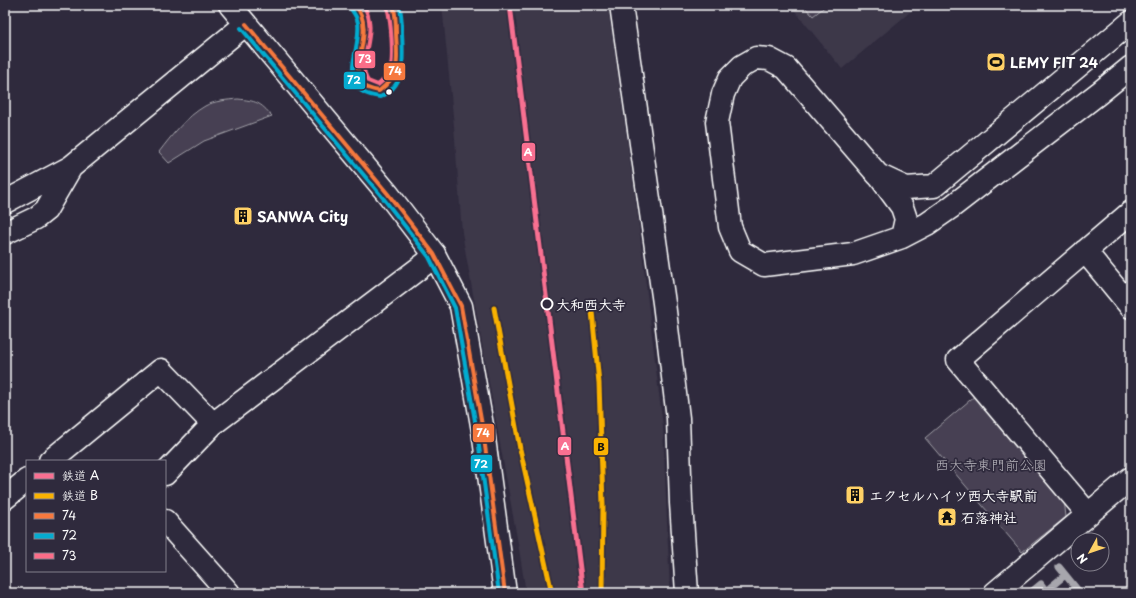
<svg xmlns="http://www.w3.org/2000/svg" width="1136" height="598" viewBox="0 0 1136 598" font-family="'Playpen Sans','Klee One',sans-serif">
  <rect width="100%" height="100%" fill="#2f2a3d"/>
  <filter id="ink" filterUnits="userSpaceOnUse"><feTurbulence type="fractalNoise" baseFrequency=".025" numOctaves="2"/><feDisplacementMap in="SourceGraphic" scale="8" xChannelSelector="R" yChannelSelector="G"/><feConvolveMatrix kernelMatrix="1 2 1 2 8 2 1 2 1" color-interpolation-filters="sRGB"/></filter>
  <g filter="url(#ink)">
    <path fill="#3c3749" d="M442 5H608L637 210 663 427 670 593H526L519 549 462 233 454 126Z
      M790 5H914L916 7 842 69Z"/>
    <path fill="#464152" stroke="#a2a0a8" d="M803 5H827L813 16Z
      M238 99C256 101 260 102 272 116L204 141 169 163 159 152C172 135 186 117 205 106 214 101 227 100 238 99Z
      M976 395 1064 499 1066 517 1022 552 925 438Z"/>
    <g fill="none" stroke-linecap="round" stroke-linejoin="round">
      <path stroke="#a7a6ad" stroke-width="7" d="M1059 567 1080 593
        M1030 593 1041 584 1046 591 1065 575"/>
      <g stroke="#fff" stroke-width="25">
        <path id="street" d="M1131 22 934 186 906 188 878 175 786 68 769 59 756 58 742 66 730 78 723 94 717 122 730 227 740 251 764 265 853 254 902 237 927 224 950 208 1099 93 1131 67
          M880 177 902 207 906 219 902 237
          M1085 251 1131 307
          M50 461 161 370 213 424 426 263 434 254
          M165 474 213 424
          M5 498 27 480
          M1088 514 958 360 1131 212
          M165 521 229 593
          M995 593 1131 478"/>
      </g>
      <g stroke="#fff" stroke-width="25">
        <path id="secondary" d="M230 5 388 194 434 254 461 306 483 431 505 593
          M621 5 664 303 678 418 681 503 687 593
          M5 202 71 167 246 24
          M5 233 36 218 46 210 71 167"/>
      </g>
      <use href="#street" stroke="#2f2a3d" stroke-width="22"/>
      <use href="#secondary" stroke="#2f2a3d" stroke-width="22"/>
      <g stroke="#2f2a3d" stroke-width="7">
        <path id="bus-1" d="M355 5C378 31 346 70 364 86 368 89 374 90 379 91 402 74 397 58 396 33 396 23 396 14 393 5
          M246 24 388 194 434 254 461 306 483 431 505 593"/>
      </g>
      <g stroke="#2f2a3d" stroke-width="7">
        <path id="bus-2" d="M351 9C354 13 357 17 358 23 362 50 333 92 380 97 407 86 403 57 402 33 402 24 402 14 399 5
          M241 28 383 198 429 257 455 308 477 432 499 593"/>
      </g>
      <g stroke="#2f2a3d" stroke-width="7">
        <path id="bus-3" d="M363 5C381 31 355 63 368 81L378 85C383 81 387 76 390 70 394 59 391 19 387 7"/>
      </g>
      <use href="#bus-1" stroke="#f6793e" stroke-width="4"/>
      <use href="#bus-2" stroke="#06acd0" stroke-width="4"/>
      <use href="#bus-3" stroke="#fb6d88" stroke-width="4"/>
      <g stroke="#2f2a3d" stroke-width="8">
        <path id="rail-1" d="M510 5 583 593"/>
      </g>
      <g stroke="#2f2a3d" stroke-width="8">
        <path id="rail-2" d="M591 301 599 383 603 505 602 593
          M494 308 520 449 552 593"/>
      </g>
      <use href="#rail-1" stroke="#f87091" stroke-width="5"/>
      <use href="#rail-2" stroke="#fab202" stroke-width="5"/>
    </g>
  </g>
  <defs>
    <g id="stadium-square" transform="scale(1)"><rect x="-9" y="-9" width="18" height="18" rx="4" fill="#ffd166" stroke="#2f2a3d"/><path d="M0-5a6.5 5 0 1 0 0 10a6.5 5 0 1 0 0-10ZM-3.5-1.8h7v3.6h-7Z" fill="#111"/></g>
    <g id="building-square" transform="scale(1)"><rect x="-9" y="-9" width="18" height="18" rx="4" fill="#ffd166" stroke="#2f2a3d"/><path d="M-4-6H4V6H1V3H-1V6H-4ZM-2.5-4.3h1.7v1.8h-1.7ZM.8-4.3h1.7v1.8H.8ZM-2.5-1h1.7V.8h-1.7ZM.8-1h1.7V.8H.8Z" fill="#111"/></g>
    <g id="temple-square" transform="scale(1)"><rect x="-9" y="-9" width="18" height="18" rx="4" fill="#ffd166" stroke="#2f2a3d"/><path d="M0-6L5-2H3V0L6.5 2.5H4V6H1.5V3h-3V6H-4V2.5H-6.5L-3 0V-2H-5Z" fill="#111"/></g>
  </defs>
  <g fill-rule="evenodd">
    <use href="#stadium-square" x="996" y="62"/>
    <use href="#building-square" x="243" y="216"/>
    <use href="#building-square" x="855" y="495"/>
    <use href="#temple-square" x="947" y="517"/>
  </g>
  <circle fill="#fff" stroke="#2f2a3d" stroke-width="1.5" cx="389" cy="92" r="3.5"/>
  <circle fill="#2f2a3d" stroke="#fff" stroke-width="2" cx="547" cy="304" r="5.5"/>
  <g text-anchor="middle" dominant-baseline="central" stroke-width="3.5" stroke-linejoin="round" paint-order="stroke">
    <g font-size="14" font-weight="bold" fill="#fff" stroke="#2f2a3d" text-anchor="start">
      <text x="1010" y="62">LEMY FIT 24</text>
      <text x="257" y="216">SANWA City</text>
      <text x="869" y="495">エクセルハイツ西大寺駅前</text>
      <text x="961" y="517">石落神社</text>
    </g>
    <g font-size="14" font-weight="bold" fill="#fff" stroke="#2f2a3d" text-anchor="start">
      <text x="556" y="304">大和西大寺</text>
    </g>
    <g font-size="14" fill="#b5b3ba" stroke="#2f2a3d">
      <text x="991" y="464">西大寺東門前公園</text>
    </g>
  </g>
  <g stroke="#2f2a3d" stroke-width="1.5">
    <rect x="354" y="50" width="22" height="19" rx="4" fill="#fb6d88"/>
    <rect x="383" y="62" width="23" height="19" rx="4" fill="#f6793e"/>
    <rect x="343" y="71" width="23" height="19" rx="4" fill="#06acd0"/>
    <rect x="521" y="142" width="15" height="20" rx="4" fill="#f87091"/>
    <rect x="472" y="423" width="23" height="20" rx="4" fill="#f6793e"/>
    <rect x="557" y="436" width="15" height="20" rx="4" fill="#f87091"/>
    <rect x="593" y="437" width="16" height="19" rx="4" fill="#fab202"/>
    <rect x="470" y="454" width="23" height="19" rx="4" fill="#06acd0"/>
  </g>
  <g font-size="11" text-anchor="middle" font-weight="bold" fill="#fff">
    <text x="365" y="63">73</text>
    <text x="395" y="75">74</text>
    <text x="354" y="84">72</text>
    <text x="528" y="156">A</text>
    <text x="483" y="437">74</text>
    <text x="565" y="450">A</text>
    <text x="481" y="468">72</text>
  </g>
  <g font-size="11" text-anchor="middle" font-weight="bold" fill="#111">
    <text x="601" y="451">B</text>
  </g>
  <rect width="1136" height="598" fill="none" stroke="#2f2a3d" stroke-width="20"/>
  <rect x="10" y="10" width="1116" height="578" fill="none" stroke="#fff" stroke-width="1.5" filter="url(#ink)"/>
  <rect x="26" y="460" width="140" height="112" fill="#2f2a3d" stroke="#827f8b"/>
  <rect x="34" y="473" width="20" height="6" fill="#f87091" stroke="#827f8b"/>
  <text x="62" y="480" font-size="12" fill="#ffffff">鉄道 A</text>
  <rect x="34" y="493" width="20" height="6" fill="#fab202" stroke="#827f8b"/>
  <text x="62" y="500" font-size="12" fill="#ffffff">鉄道 B</text>
  <rect x="34" y="513" width="20" height="6" fill="#f6793e" stroke="#827f8b"/>
  <text x="62" y="520" font-size="12" fill="#ffffff">74</text>
  <rect x="34" y="533" width="20" height="6" fill="#06acd0" stroke="#827f8b"/>
  <text x="62" y="540" font-size="12" fill="#ffffff">72</text>
  <rect x="34" y="553" width="20" height="6" fill="#fb6d88" stroke="#827f8b"/>
  <text x="62" y="560" font-size="12" fill="#ffffff">73</text>
  <g transform="translate(1090 552) rotate(230)"><circle r="19" fill="#2f2a3d" stroke="#827f8b"/>
  <path d="M0-3L7 15L0 10L-7 15Z" fill="#ffd166"/>
  <text y="-6" font-size="11" font-weight="bold" text-anchor="middle" fill="#ffffff">N</text>
  </g>
</svg>
